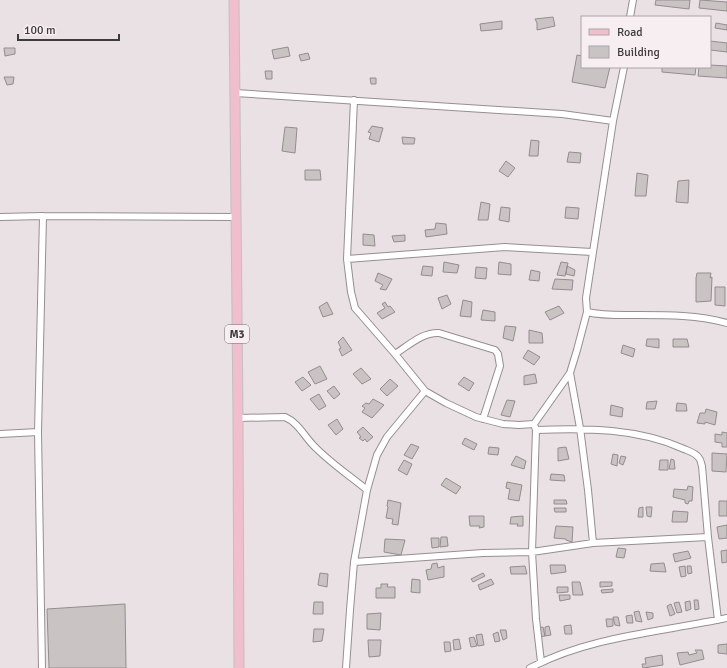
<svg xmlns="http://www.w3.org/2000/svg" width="727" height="668" viewBox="0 0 727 668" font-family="Signika,sans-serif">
  <rect width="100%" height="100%" fill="#e9e1e3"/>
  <path fill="#cac3c4" stroke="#948c8e" d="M656 0H690L689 9 655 5Z
    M700 0 727 2V11L699 8Z
    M553 17 555 26 537 30V23L535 19Z
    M502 21V29L481 31 480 24Z
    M716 23 727 25V30L715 28Z
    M710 41 727 43V52L710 50Z
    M288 47 290 56 274 59 272 50Z
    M4 48H15V54L5 56Z
    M308 53 310 59 301 61 299 55Z
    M577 55 582 56V67H610L605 88 572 82Z
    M710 65 727 66V78L698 76 699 67H710Z
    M662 67H696L695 75 662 72Z
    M265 71H272V79H266Z
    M4 77H14L13 84 7 85Z
    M370 78H376V84H371Z
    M372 126 383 128 379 142 369 139 371 133 368 132Z
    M285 127 297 128 295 153 282 151Z
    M402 137 415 138 414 144H403Z
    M531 140 539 141 538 156H529Z
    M569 152 581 153 580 163 567 162Z
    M506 161 515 168 508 177 499 171Z
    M305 170H320L321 180H305Z
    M637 173 648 175 646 196H635Z
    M689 180 688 203 676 202 678 181Z
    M481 202 490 204 488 220H478Z
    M501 207 510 208 509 222 499 220Z
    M566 207 579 208 578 219 565 218Z
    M436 223 446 224 447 234 426 237 425 230 435 229Z
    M363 234 374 235 375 246 363 245Z
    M405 235V241L394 242 392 236Z
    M444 262 459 265 457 273 443 272Z
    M499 262 511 264V275L498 274Z
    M561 262 568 263 565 276 557 275Z
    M423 266 433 267 432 276 421 275Z
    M567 266 575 270 574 276 566 274Z
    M476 267 487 268 486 279 475 278Z
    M531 270 540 272 539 281 529 280Z
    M378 273 392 279 386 290 380 289 383 285 375 281Z
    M697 273H711L710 278 712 277 711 301 696 302V278Z
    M555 279 573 280 572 290 552 289Z
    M715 287H725V306L715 305Z
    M447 295 451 304 442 309 438 298Z
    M463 300 472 302 471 317 460 316Z
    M327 302 333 314 323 317 319 307Z
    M385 302 388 307 390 306 395 312 382 319 377 313 385 308 382 304Z
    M559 306 564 313 550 320 545 312Z
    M483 310 495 312V321L481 320Z
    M505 326 516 327 513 341 503 338Z
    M529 330 542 333 543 343H529Z
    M343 337 352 350 342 356 339 349 341 348 338 342Z
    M647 339H659V348L646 346Z
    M673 339H687L689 347H673Z
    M623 345 635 349 633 357 621 353Z
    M528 350 540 357 534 365 523 358Z
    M320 366 327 379 315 384 308 372Z
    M361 368 371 379 362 384 353 374Z
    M535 374 537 383 524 385V376Z
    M303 377 311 385 302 391 295 382Z
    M464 377 474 383 469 391 458 384Z
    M390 379 398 386 387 396 380 389Z
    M334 386 340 394 334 399 327 391Z
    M319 394 326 406 319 410 310 399Z
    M373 399 384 405 372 418 362 412 365 408 362 406 366 403 369 404Z
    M507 400 515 401 510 417 501 415Z
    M657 401 655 409H646L647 402Z
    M677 403 686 404 687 411H676Z
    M611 405 623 408 622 417 610 415Z
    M706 409 717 412 715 425 705 422V424L697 423 700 413H705Z
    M337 419 343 429 336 435 328 425Z
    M363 427 373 437 367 442 365 439 363 441 359 438 361 437 357 432Z
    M722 432 727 433V447H722V443L715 442V434L722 435Z
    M465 438 477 444 474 450 462 444Z
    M411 444 419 447 412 459 404 455Z
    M489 447 499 448 498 455 488 454Z
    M566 447 569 459 558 461V448Z
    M712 453 727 454 726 472 712 471Z
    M613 454 618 455 617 466 611 464Z
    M516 456 526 461 524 469 511 465Z
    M621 456 626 457 623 465 619 463Z
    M671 459 674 460 675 469H669Z
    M404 460 412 464 407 475 398 470Z
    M660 460H668V470H659Z
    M551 474 564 475 565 481 550 480Z
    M446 478 461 487 456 494 441 485Z
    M507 482 522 485 519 501 508 499 510 489 506 488Z
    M688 486 693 487 692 501H689L688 504 685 503V500L673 497 674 489 687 490Z
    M388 500 401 503 398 525 392 524 393 519 386 518 388 507 387 506Z
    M554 500H566L567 504H554Z
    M719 501H727V516H719Z
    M643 507V517H638L639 508Z
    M646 507H652L651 517 647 516Z
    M554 508H566V512H555Z
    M673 511 688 512 687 522H672Z
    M469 516H484V527L479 528 480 526H470Z
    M523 516V526H517L518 524H510L511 517Z
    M727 525V538L719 539 717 527Z
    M556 526 573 527 572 542 566 540V539L554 538Z
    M441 537H447L448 546 440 547Z
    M431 538H439V547L432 548Z
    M385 539 405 540 401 555 384 552Z
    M618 548 626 549 624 558 616 557Z
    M727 550V562L722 563 721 551Z
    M688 551 691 558 675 562 673 554Z
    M437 563 438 568 444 566V577L428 580 426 570 431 569 432 564Z
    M664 563 666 572 650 571 651 564Z
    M550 565H565L566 572 551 574Z
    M525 566 527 574H511L510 567Z
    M685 566 686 576 681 577 679 567Z
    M687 566H691L692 573 688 574Z
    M320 573 328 574 327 587 318 585Z
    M483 573 485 576 473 582 471 579Z
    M412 579 420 580V593L411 592Z
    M491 579 494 584 480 590 478 585Z
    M572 582H580L583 595H573Z
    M600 582H612V586L600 587Z
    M381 584H388L387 587H395V598H376V588H381Z
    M557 587H568V592L557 593Z
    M613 589V592L602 593 601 590Z
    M559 595H570V599L560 601Z
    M694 600H698L699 609 695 610Z
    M690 601 691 609 686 611 685 602Z
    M314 602H323V614H313Z
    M679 602 682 612 677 613 674 603Z
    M125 604 126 668H49L47 609Z
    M671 604 675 614 670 616 667 606Z
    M639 611 642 622 636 621 634 612Z
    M646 612 653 613V618L648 620Z
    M381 613 380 630 367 629V614Z
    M632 615 633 623H627L626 616Z
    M613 617H618L620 626 615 625Z
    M606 619H613V626L607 627Z
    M571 625 572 634H565L564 626Z
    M549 626 551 635 545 636V627Z
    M543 627 545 636 539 637 538 628Z
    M314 629H324L322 641 313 642Z
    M500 630H506L507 638 503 640Z
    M498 632 500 641 495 642 493 634Z
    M482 634 484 645 478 646 476 635Z
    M474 637 477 646 471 647 469 638Z
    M459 639 461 649 454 650 453 640Z
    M368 640H381L380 656 369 657Z
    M444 642H450L451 651 445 652Z
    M727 644V654L718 653V645Z
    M695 650H702L704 659 680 665 677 653 688 652 689 655 697 653Z
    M662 655 663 665 643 668 642 664H646L645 658Z"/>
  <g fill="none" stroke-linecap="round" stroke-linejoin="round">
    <defs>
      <path id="minor" d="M630 17 633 0
        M235 93 562 114 613 121 624 67
        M354 100 347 259 505 247 592 252
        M613 121 586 298 587 312C604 316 621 315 639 315 668 315 698 315 727 323
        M0 217 43 216 236 217
        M347 259 351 292 355 308 395 354 425 391 446 403 476 417 503 424 519 425 534 424 570 373 577 350 587 312
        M395 354C409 345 423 332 439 333L495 350 498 354 500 366 483 419
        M570 373 580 428 588 490 593 543
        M238 418 285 417C299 423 305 438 316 448 332 464 350 476 367 490
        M535 427 536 430 532 552 536 619 541 662
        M536 430C586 428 638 428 684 449 689 451 696 453 699 458 701 460 701 464 702 466L708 537 718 620
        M0 434 38 432
        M354 562 483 553 532 552 593 543 708 537
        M42 668 38 432 43 216
        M346 668 350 610 354 562 367 490 377 455 387 437 425 391
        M530 668C590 636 662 632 727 618"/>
      <path id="primary" d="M234 0 238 418 239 668"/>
    </defs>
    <use href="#minor" stroke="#968e90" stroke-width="8"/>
    <use href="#primary" stroke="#c1c0c1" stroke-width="11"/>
    <use href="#minor" stroke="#fff" stroke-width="6"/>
    <use href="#primary" stroke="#f1becd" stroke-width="9"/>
  </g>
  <g text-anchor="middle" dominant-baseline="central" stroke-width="4" stroke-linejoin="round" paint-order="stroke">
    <rect fill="#f6eef0" stroke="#757172" stroke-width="1" x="225" y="325" width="24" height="18" rx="3"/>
    <g font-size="11" font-weight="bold" fill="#3e3b3c">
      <text x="237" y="334">M3</text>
    </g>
  </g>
  <rect x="581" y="16" width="130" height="52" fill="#f6eef0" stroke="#aca6a8"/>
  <rect x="589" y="29" width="20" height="6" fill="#f1becd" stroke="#aca6a8"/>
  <text x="617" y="36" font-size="12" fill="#3e3b3c">Road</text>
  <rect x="589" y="46" width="20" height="12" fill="#cac3c4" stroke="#aca6a8"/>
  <text x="617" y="56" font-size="12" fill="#3e3b3c">Building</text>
  <path d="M18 34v6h101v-6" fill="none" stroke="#3e3b3c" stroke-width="2"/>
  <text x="24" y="34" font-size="12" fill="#3e3b3c" stroke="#f6eef0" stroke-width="3" paint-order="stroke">100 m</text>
</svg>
